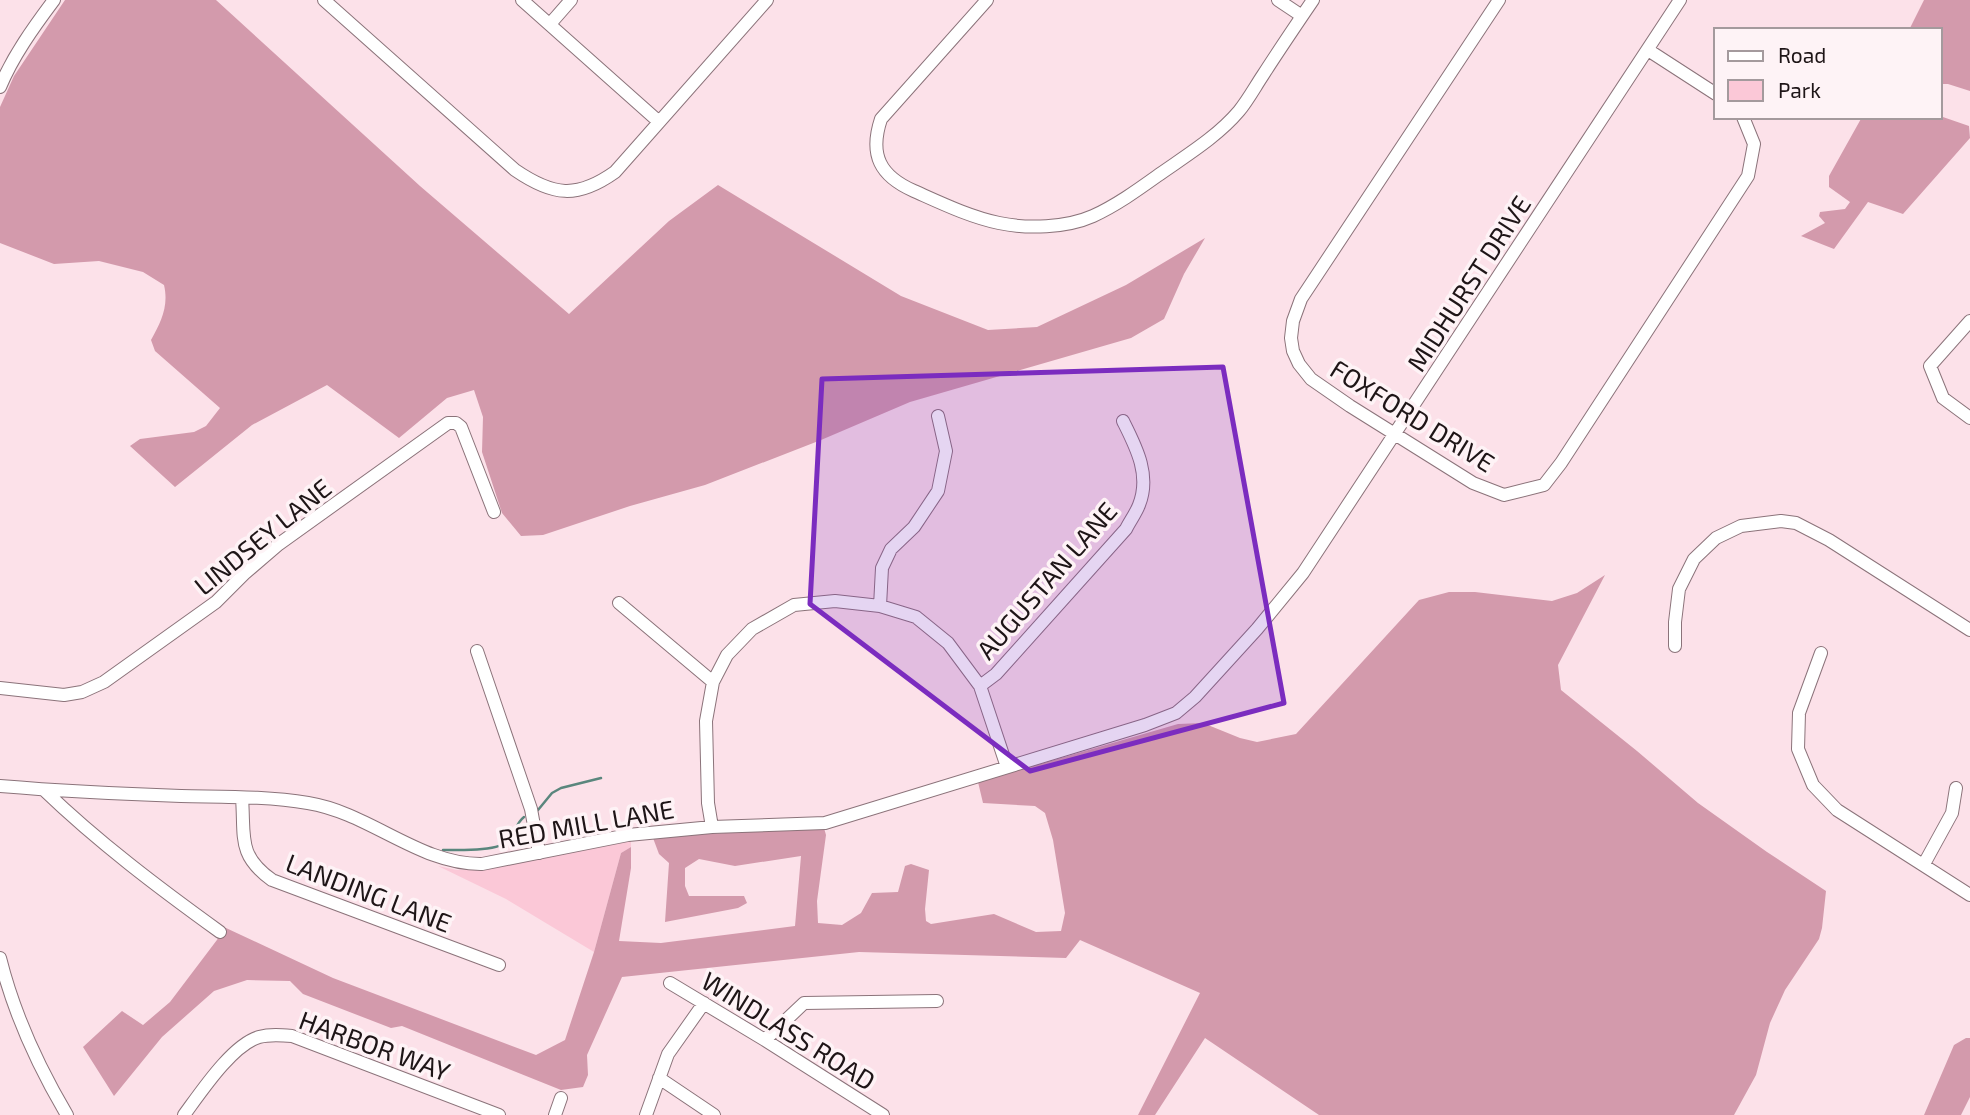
<svg xmlns="http://www.w3.org/2000/svg" width="1970" height="1115" viewBox="0 0 1970 1115" font-family="'Exo 2',sans-serif">
  <rect width="100%" height="100%" fill="#fce1e9"/>
  <path fill="#fbc8d7" d="M631 841V847L621 853 594 952 506 899 438 866 457 870 495 868Z"/>
  <path fill="#d39aac" d="M65 0H216L420 186 569 314 669 221 718 185 901 296 988 330 1037 327 1126 285 1205 238 1184 274 1164 319 1131 338 910 402 821 440 705 485 630 506 543 535 521 536 502 513 482 452 483 417 474 390 447 398 399 438 327 385 252 425 175 487 130 446 140 439 194 432 206 426 220 408 155 351 151 340C161 322 169 306 164 285L143 272 99 261 54 264 0 243V107L14 76Z
    M1924 0H1970V91L1948 84H1940V30H1909Z
    M1940 116 1969 126 1970 138 1903 214 1868 202 1834 249 1801 236 1825 223 1819 216 1820 212 1845 209 1850 202 1829 187V176L1862 117Z
    M1605 575 1558 665 1561 690 1637 751 1698 803 1767 852 1826 891 1822 928 1819 939 1785 990 1770 1023 1756 1075 1734 1115H1319L1205 1038 1155 1115H1138L1200 993 1080 940 1066 958 859 952 622 977 587 1055 588 1075 583 1087 561 1090 402 1026 391 1028 303 994 290 981 247 980 214 991 162 1037 114 1096 83 1047 122 1011 143 1025 170 1002 226 928 333 978 536 1055 565 1040 594 952 621 853 631 847V868L619 941 661 943 795 926 801 856 735 866 699 859 685 868V886L689 896H744L747 903 738 908 665 922 669 863 659 854 653 838 687 835 824 828 826 835 817 901 818 923 842 925 861 913 872 893 898 892 905 866 911 864 929 870 925 909 926 921 931 924 994 914 1036 932 1061 931 1065 913 1053 840 1045 813 1035 806 983 803 978 782 1178 724 1203 723 1240 738 1257 742 1296 734 1419 600 1449 592H1475L1552 601 1577 593Z
    M1966 1038H1970V1097L1961 1115H1924L1954 1045Z"/>
  <g fill="none" stroke-linecap="round" stroke-linejoin="round">
    <path stroke="#5a867d" stroke-width="2.5" d="M538 810 552 793 561 788 601 778
      M443 850C458 850 499 852 509 840 515 833 516 823 524 817"/>
    <defs>
      <path id="minor" d="M324 0 515 170C553 196 577 199 615 172L767 0
        M522 0 658 121
        M987 0 881 119C869 155 880 176 914 191 941 203 970 217 999 223 1027 229 1066 228 1093 216 1117 205 1139 189 1160 174 1187 155 1218 136 1239 111 1248 100 1255 87 1263 75 1279 50 1296 25 1313 0
        M1278 0 1302 16
        M1499 0 1301 299 1293 321 1291 338 1293 351 1299 364 1311 379 1350 406 1473 483 1504 495 1544 485 1561 463 1748 176 1754 144 1743 117
        M550 24 571 0
        M1648 50 1716 94
        M0 87C13 56 33 28 54 0
        M1970 321 1930 366 1943 398 1970 418
        M619 603 713 682
        M880 606 882 568 891 549 914 527 938 491 946 451 938 416
        M1675 646V622L1679 589 1694 559 1716 538 1741 526 1781 521 1796 523 1829 540 1970 630
        M477 651 531 809 539 853
        M1821 653 1799 713 1798 749 1813 785 1837 810 1970 895
        M980 686 996 674 1126 529C1130 521 1136 513 1139 505 1151 475 1136 447 1123 421
        M0 688 64 695 82 692 104 682 216 602 244 574 279 544 448 423H456L461 427 494 512
        M0 786C60 791 120 794 181 796 223 797 266 796 308 803 370 813 420 865 482 864L628 835 712 827 825 823 1145 725 1176 713 1195 697 1257 629 1303 573 1680 0
        M44 790C98 842 159 888 220 932
        M242 798C245 837 237 855 272 880L499 965
        M712 827 708 803 706 721 713 682 727 655 752 629 794 605 835 601 880 606 916 617 948 643 980 686 1007 767
        M1924 864 1952 813 1956 788
        M0 958C14 1014 38 1066 67 1115
        M670 983 765 1040 883 1115
        M765 1040 804 1003 937 1001
        M659 1078 714 1115
        M184 1115C201 1092 232 1045 259 1037 270 1034 281 1035 292 1036L499 1115
        M555 1115 561 1098
        M646 1115 668 1054 704 1003"/>
    </defs>
    <use href="#minor" stroke="#8b737a" stroke-width="14"/>
    <use href="#minor" stroke="#fff" stroke-width="12"/>
  </g>
  <path fill="#7b2cbf" fill-opacity="0.2" stroke="#7b2cbf" stroke-width="5" stroke-linejoin="round" d="M1223 367 1284 703 1030 771 810 604 822 379Z"/>
  <g text-anchor="middle" dominant-baseline="central" stroke-width="7" stroke-linejoin="round" paint-order="stroke">
    <g font-size="26" fill="#1e1517" stroke="#fef3f6">
      <text transform="translate(1468 283) rotate(-57)">MIDHURST DRIVE</text>
      <text transform="translate(1413 415) rotate(32)">FOXFORD DRIVE</text>
      <text transform="translate(262 536) rotate(-39)">LINDSEY LANE</text>
      <text transform="translate(1046 580) rotate(-49)">AUGUSTAN LANE</text>
      <text transform="translate(586 823) rotate(-10)">RED MILL LANE</text>
      <text transform="translate(369 892) rotate(21)">LANDING LANE</text>
      <text transform="translate(789 1030) rotate(32)">WINDLASS ROAD</text>
      <text transform="translate(375 1045) rotate(20)">HARBOR WAY</text>
    </g>
  </g>
  <rect x="1714" y="28" width="228" height="91" fill="#fef3f6" stroke="#a49a9d" stroke-width="2"/>
  <rect x="1728" y="51" width="35" height="10" fill="#ffffff" stroke="#a49a9d" stroke-width="2"/>
  <text x="1778" y="63" font-size="21" fill="#1e1517">Road</text>
  <rect x="1728" y="80" width="35" height="21" fill="#fbc8d7" stroke="#a49a9d" stroke-width="2"/>
  <text x="1778" y="98" font-size="21" fill="#1e1517">Park</text>
</svg>
